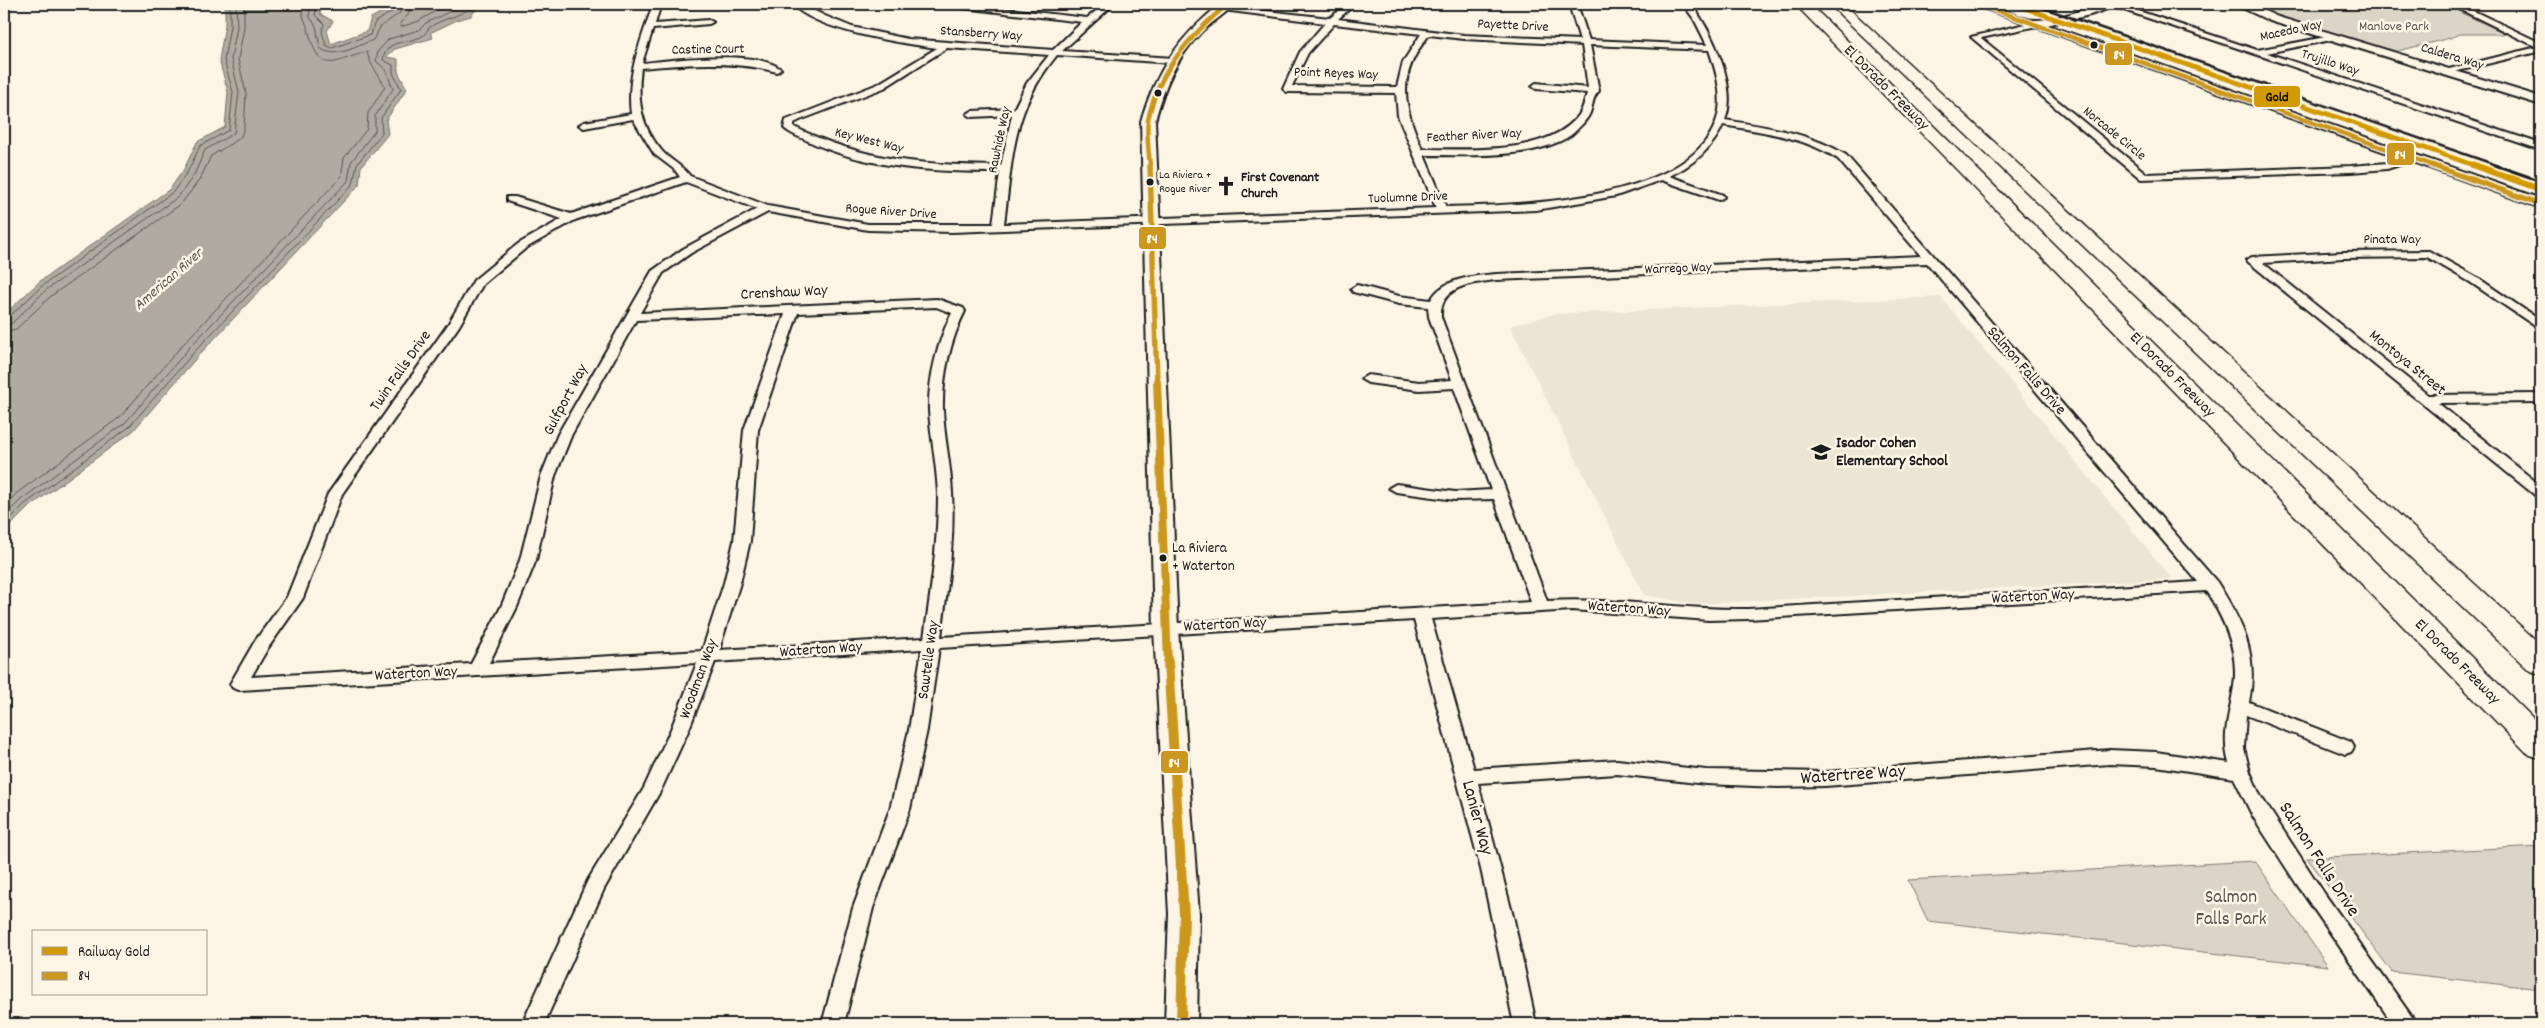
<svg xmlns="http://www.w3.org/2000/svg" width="2545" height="1028" viewBox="0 0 2545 1028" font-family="Dekko,sans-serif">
  <rect width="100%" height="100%" fill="#fcf5e5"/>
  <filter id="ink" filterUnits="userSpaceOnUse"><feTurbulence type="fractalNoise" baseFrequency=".02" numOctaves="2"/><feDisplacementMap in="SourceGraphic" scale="10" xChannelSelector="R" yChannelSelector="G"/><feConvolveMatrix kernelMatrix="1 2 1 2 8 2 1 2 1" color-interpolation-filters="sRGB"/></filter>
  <g filter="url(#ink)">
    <path fill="#ebe5d6" d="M1941 297 2172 579 1695 604 1644 595 1510 326 1553 314Z"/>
    <path fill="#dbd5c8" stroke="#7c7872" d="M2294 4H2443L2506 34H2459L2450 38 2394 52 2276 16 2254 6H2297Z
      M2541 846V989L2392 972 2307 858Z
      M2255 861 2328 966 1928 921 1908 880Z"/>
    <path fill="#b0aba1" stroke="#75726c" d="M225 4H322L320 14 333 21 327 31 331 44 367 31 371 18 396 4H498L477 8 471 16 457 20 430 33 433 38 395 49 386 57 398 59V72L407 89 386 120 388 134 361 167 359 185 199 355 133 431 28 508 4 532V315L39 282 170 189 184 169 197 142 225 127 228 92 219 60 225 25Z"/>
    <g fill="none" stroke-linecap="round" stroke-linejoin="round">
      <path stroke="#575551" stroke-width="1" d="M311 4 309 16 316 26 320 48C336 60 356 46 373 40L381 26 400 13 403 4
        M317 4 315 15 324 24 322 32 326 45 332 48 370 35 375 22 395 10 397 4
        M411 4 408 15 400 23 401 27 419 21 447 4
        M4 318 9 317 42 286 173 192 188 171 200 146 229 130 233 92 224 60 230 26V4
        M4 325 12 323 46 290 178 197 194 175 205 150 234 133 239 92 231 59 237 27 236 4
        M4 332 16 329 51 296 181 204 200 179 211 156 240 138 244 129 246 93 238 59 244 28V4
        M4 506 17 493 120 417 185 342 341 177 344 158 367 129 368 113 385 87C379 74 370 66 367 52 334 60 321 78 309 33 307 22 300 16 303 4
        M4 516 22 499 125 423 190 347 348 181 351 162 375 131V116L393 89 386 70 376 61 378 51 389 39 419 30 426 23 465 4
        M4 525 25 504 129 427 195 351 353 184 357 164 382 133 381 118 401 89 393 73V65L383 60C386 37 410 45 424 35 426 33 427 30 429 28 442 17 462 18 474 4"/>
      <defs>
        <path id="street" d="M653 4H661L655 24 709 20 713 22 709 24 653 29 642 63C674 60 756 49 781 69L777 72C731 60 688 64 641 68 637 99 640 125 661 150 669 160 681 164 690 176L768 206 868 224H993L1000 172C936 172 867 169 808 141 800 137 790 134 784 128L786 120 878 84 937 48C901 43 816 31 792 4H801L825 16 852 27 908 39 1053 50 1082 22 947 6 943 4H965L1087 18 1105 4H1114L1062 51 1174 58V62L1171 63 1057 55C1011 111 1013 157 1004 224L1436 208 1398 116 1396 93 1287 92 1283 89 1300 52 1325 23 1223 10 1219 8 1220 6 1330 18 1347 4H1355L1338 19 1464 35 1580 40 1569 4H1577L1589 40 1707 45 1694 19 1683 4H1691C1711 30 1739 87 1725 120 1767 127 1808 132 1846 155L2217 582C2242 622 2259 653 2249 702L2351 742 2354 747 2351 752 2345 754 2246 715 2244 748 2250 772 2260 795 2324 893 2417 1024H2393L2296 883 2252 815 2234 778 2156 766 2110 764 1825 786 1778 787 1706 784 1617 774 1478 783 1514 920 1536 1024H1514L1481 869 1414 620 939 648 927 730 910 809 873 908 844 1024H822L853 908 890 809 909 730 922 649 715 662 689 729 661 790 604 889 544 1024H522L588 880 644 788 671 729 697 663 239 690 233 688 230 684 255 641 287 597 328 494 447 326 474 280 518 244 562 219 507 201V197H515L571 214 680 177 675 170 654 154 633 119 584 128 579 125 584 122 631 114C626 75 641 41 653 4ZM1334 24 1421 34 1403 62 1397 87 1292 86 1308 53ZM1429 35 1464 39 1582 45 1588 88 1536 83 1532 86 1536 89 1587 93C1585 100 1583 109 1579 115 1548 156 1468 149 1422 149 1403 104 1396 76 1429 35ZM1590 45 1709 50C1715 68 1722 91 1719 110 1704 203 1516 205 1446 207L1424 155C1466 155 1534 160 1571 135 1576 131 1586 121 1589 115 1593 108 1592 96 1599 91ZM947 48 1049 55 1027 83 1014 109 972 111 967 114 972 117 1012 115 1001 166C923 165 865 161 794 127V123L800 120 884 88ZM1723 125C1764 132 1803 137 1838 159L1921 256 1496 274C1475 276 1442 278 1431 300L1399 296 1357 285 1351 289 1353 292 1399 304 1428 307 1429 317 1452 380 1419 382 1368 375 1361 379 1368 383 1419 390 1454 388 1491 490 1455 492 1396 484 1389 488 1396 492 1455 500 1494 499 1531 602 941 637C947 589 955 542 952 493 951 465 944 438 943 410 942 377 950 341 965 311L963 308 937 299 640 313 663 273 691 253 768 212 868 230 952 232 1536 210 1616 196 1661 180 1719 200 1724 197 1723 195 1669 176C1692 166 1713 148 1723 125ZM686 182 757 209 683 249 652 271 558 434 541 476 520 560 501 607 471 664 251 677 268 648 303 598 342 494 459 326 483 284 526 248 575 220ZM1927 263 2198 582 1748 609C1681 610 1614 597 1547 601L1441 317C1439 286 1471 283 1496 280ZM936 307 952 313C938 340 928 380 929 411 931 439 937 467 938 495 938 543 931 590 924 638L719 650 740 583 750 541 758 430 798 313ZM785 314 744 430 734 541 724 583 702 651 489 663 517 607 536 560 555 476 572 434 636 320ZM2206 591C2225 620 2239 652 2234 686 2230 713 2221 736 2229 763L2156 752 2110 750 1825 772 1706 770 1617 760 1474 769 1431 619 1572 610 1709 620 1748 619Z
          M2106 4H2117L2257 50 2336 35V39L2267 53 2541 144V150Z
          M2449 4H2459L2541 43V51L2445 74V70L2537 47Z
          M2034 22H2037V26L1981 38 2147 174 2351 166 2387 163 2413 156 2418 159 2387 169 2351 172 2141 179 1971 37Z
          M2429 251 2478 278 2541 321V330L2470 282 2427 257 2343 258 2263 263 2428 395 2541 394V402L2438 403 2541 486V497L2536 496 2246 260 2252 257 2343 252Z"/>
        <path id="secondary" d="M1221 4H1234C1225 15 1211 22 1201 32 1176 58 1164 87 1155 121L1178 629 1199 914 1197 1024H1165L1169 914 1154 629 1141 121C1156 71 1180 35 1221 4Z
          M1972 4C1998 2 2018 21 2036 20 2064 20 2089 4 2116 4L2115 6 2090 15 2047 25 2541 199V208Z
          M2234 4H2249L2278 17 2541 97V105L2270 21Z"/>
        <path id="highway" d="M1795 4H1810L2541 726V758L2529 755Z
          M1829 4H1844L2541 645V674L2530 671Z"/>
      </defs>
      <use href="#street" stroke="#1c1c1c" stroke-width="4"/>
      <use href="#secondary" stroke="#1c1c1c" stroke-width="4"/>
      <use href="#highway" stroke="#1c1c1c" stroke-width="3"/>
      <use href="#street" fill="#fcf5e5" fill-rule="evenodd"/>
      <use href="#secondary" fill="#fcf5e5" fill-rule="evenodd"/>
      <use href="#highway" fill="#fcf5e5" fill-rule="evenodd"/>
      <path stroke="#1c1c1c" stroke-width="2.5" d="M2032 4 2499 166"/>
      <path stroke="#1c1c1c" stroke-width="3" d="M2495 165 2541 181"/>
      <defs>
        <path id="bus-1-far3" d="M1978 4 2435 166
          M1150 166C1149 152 1146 134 1148 120 1158 71 1191 34 1228 4"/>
        <path id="bus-1-far2" d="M1150 165 1157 382
          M2431 165 2541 204"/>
        <path id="bus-1-far1" d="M1157 381 1168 663"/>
        <path id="bus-1" d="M1168 662 1184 914 1181 1024"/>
      </defs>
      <use href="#bus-1-far3" stroke="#fcf5e5" stroke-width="7"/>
      <use href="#bus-1-far2" stroke="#fcf5e5" stroke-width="9"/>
      <use href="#bus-1-far1" stroke="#fcf5e5" stroke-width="11"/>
      <use href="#bus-1" stroke="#fcf5e5" stroke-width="14"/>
      <use href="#bus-1-far3" stroke="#cb971e" stroke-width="4.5"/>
      <use href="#bus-1-far2" stroke="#cb971e" stroke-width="5.5"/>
      <use href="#bus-1-far1" stroke="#cb971e" stroke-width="8"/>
      <use href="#bus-1" stroke="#cb971e" stroke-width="10"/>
      <defs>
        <path id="rail-1-far1" d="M2013 4 2476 166"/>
        <path id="rail-1" d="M2473 165 2541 189"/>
      </defs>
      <use href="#rail-1-far1" stroke="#fcf5e5" stroke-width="8"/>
      <use href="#rail-1" stroke="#fcf5e5" stroke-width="10"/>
      <use href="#rail-1-far1" stroke="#d29a06" stroke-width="5"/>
      <use href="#rail-1" stroke="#d29a06" stroke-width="7"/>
    </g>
  </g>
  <defs>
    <symbol id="church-bare" viewBox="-9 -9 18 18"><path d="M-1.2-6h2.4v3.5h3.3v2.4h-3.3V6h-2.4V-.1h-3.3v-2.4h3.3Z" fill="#1c1c1c" stroke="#fcf5e5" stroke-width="2.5" paint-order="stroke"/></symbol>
    <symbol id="school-bare" viewBox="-9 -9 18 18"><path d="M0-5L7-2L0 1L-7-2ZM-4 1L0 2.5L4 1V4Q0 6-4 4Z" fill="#1c1c1c" stroke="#fcf5e5" stroke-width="2.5" paint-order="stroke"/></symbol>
  </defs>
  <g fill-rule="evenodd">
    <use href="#church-bare" x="1212" y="172" width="28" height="28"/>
    <use href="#school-bare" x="1807" y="438" width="28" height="28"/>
  </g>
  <g fill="#1c1c1c" stroke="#fcf5e5" stroke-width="2">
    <circle cx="2094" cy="45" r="4.5"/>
    <circle cx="1158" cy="93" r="4.5"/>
    <circle cx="1150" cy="182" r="4.5"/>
    <circle cx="1163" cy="558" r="4.5"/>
  </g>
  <g text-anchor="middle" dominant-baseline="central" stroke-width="5" stroke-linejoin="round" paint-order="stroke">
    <g font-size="12" fill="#1c1c1c" stroke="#fcf5e5" text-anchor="start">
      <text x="1159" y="175">La Riviera +<tspan x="1159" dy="14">Rogue River</tspan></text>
    </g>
    <g font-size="14" fill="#1c1c1c" stroke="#fcf5e5">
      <text transform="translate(1513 26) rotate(3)">Payette Drive</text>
      <text transform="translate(2291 31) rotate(-12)">Macedo Way</text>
      <text transform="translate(981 34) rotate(4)">Stansberry Way</text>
      <text transform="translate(708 50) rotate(-1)">Castine Court</text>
      <text transform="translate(2452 57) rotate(17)">Caldera Way</text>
      <text transform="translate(2330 63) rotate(18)">Trujillo Way</text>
      <text transform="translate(1336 74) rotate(2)">Point Reyes Way</text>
      <text transform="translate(2114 134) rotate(39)">Norcade Circle</text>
      <text transform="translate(1474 136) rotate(-3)">Feather River Way</text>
      <text transform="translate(1000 140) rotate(-78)">Rawhide Way</text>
      <text transform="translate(869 141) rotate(14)">Key West Way</text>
      <text transform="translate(1408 198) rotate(-2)">Tuolumne Drive</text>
      <text transform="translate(891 212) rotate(4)">Rogue River Drive</text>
      <text x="2392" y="240">Pinata Way</text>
      <text transform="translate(1678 269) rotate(-2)">Warrego Way</text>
    </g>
    <g font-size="14" fill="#555450" stroke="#fcf5e5">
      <text x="2394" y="27">Manlove Park</text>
    </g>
    <g font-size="14" font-weight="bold" fill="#1c1c1c" stroke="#fcf5e5" text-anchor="start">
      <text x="1241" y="178">First Covenant<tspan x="1241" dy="16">Church</tspan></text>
    </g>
    <g font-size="15" font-style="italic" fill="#575551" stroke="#fcf5e5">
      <text transform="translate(169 280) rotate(-41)">American River</text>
    </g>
    <g font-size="15" fill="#1c1c1c" stroke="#fcf5e5" text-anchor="start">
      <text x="1172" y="549">La Riviera<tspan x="1172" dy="18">+ Waterton</tspan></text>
    </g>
    <g font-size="16" fill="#1c1c1c" stroke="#fcf5e5">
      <text transform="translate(1886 88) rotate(45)">El Dorado Freeway</text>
      <text transform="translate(784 293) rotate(-3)">Crenshaw Way</text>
      <text transform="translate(2407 363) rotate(39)">Montoya Street</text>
      <text transform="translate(401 371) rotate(-55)">Twin Falls Drive</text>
      <text transform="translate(2026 371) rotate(49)">Salmon Falls Drive</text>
      <text transform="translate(2172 375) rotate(45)">El Dorado Freeway</text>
      <text transform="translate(566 400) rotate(-62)">Gulfport Way</text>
      <text transform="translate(2033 597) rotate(-3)">Waterton Way</text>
      <text transform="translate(1629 609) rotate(4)">Waterton Way</text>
      <text transform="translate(1225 625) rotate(-3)">Waterton Way</text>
      <text transform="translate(821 650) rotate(-4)">Waterton Way</text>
      <text transform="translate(929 660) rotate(-82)">Sawtelle Way</text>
      <text transform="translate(2457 662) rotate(45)">El Dorado Freeway</text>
      <text transform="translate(416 674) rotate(-3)">Waterton Way</text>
      <text transform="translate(699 679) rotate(-70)">Woodman Way</text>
    </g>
    <g font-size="16" font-weight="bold" fill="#1c1c1c" stroke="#fcf5e5" text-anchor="start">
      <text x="1836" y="443">Isador Cohen<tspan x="1836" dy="18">Elementary School</tspan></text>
    </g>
    <g font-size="19" fill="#1c1c1c" stroke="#fcf5e5">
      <text transform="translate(1853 776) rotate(-4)">Watertree Way</text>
      <text transform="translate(1476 818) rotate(75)">Lanier Way</text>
      <text transform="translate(2318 860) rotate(57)">Salmon Falls Drive</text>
    </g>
    <g font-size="19" fill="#555450" stroke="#fcf5e5">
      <text x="2231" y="898">Salmon<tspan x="2231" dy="22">Falls Park</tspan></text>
    </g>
  </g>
  <g stroke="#fcf5e5" stroke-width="2">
    <rect x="2104" y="42" width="29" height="24" rx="5" fill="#cb971e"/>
    <rect x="2253" y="85" width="48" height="23" rx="5" fill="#d29a06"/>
    <rect x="2386" y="142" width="29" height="24" rx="5" fill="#cb971e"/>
    <rect x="1138" y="226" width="29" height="24" rx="5" fill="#cb971e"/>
    <rect x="1160" y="750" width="29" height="24" rx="5" fill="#cb971e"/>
  </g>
  <g font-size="14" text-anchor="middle" font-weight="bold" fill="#fff">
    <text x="2119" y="59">84</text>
    <text x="2400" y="159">84</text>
    <text x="1152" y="243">84</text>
    <text x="1174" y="767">84</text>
  </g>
  <g font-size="14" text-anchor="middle" font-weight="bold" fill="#111">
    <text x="2277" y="101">Gold</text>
  </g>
  <rect width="2545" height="1028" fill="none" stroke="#fcf5e5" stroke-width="20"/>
  <rect x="10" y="10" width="2525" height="1008" fill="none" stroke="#1c1c1c" stroke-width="2" filter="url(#ink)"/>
  <rect x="32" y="930" width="175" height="65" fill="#fcf5e5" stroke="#a29e95"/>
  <rect x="42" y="947" width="25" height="8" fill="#d29a06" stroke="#a29e95"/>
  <text x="78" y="956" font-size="15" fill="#1c1c1c">Railway Gold</text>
  <rect x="42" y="972" width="25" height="8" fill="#cb971e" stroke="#a29e95"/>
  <text x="78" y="980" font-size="15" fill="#1c1c1c">84</text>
</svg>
